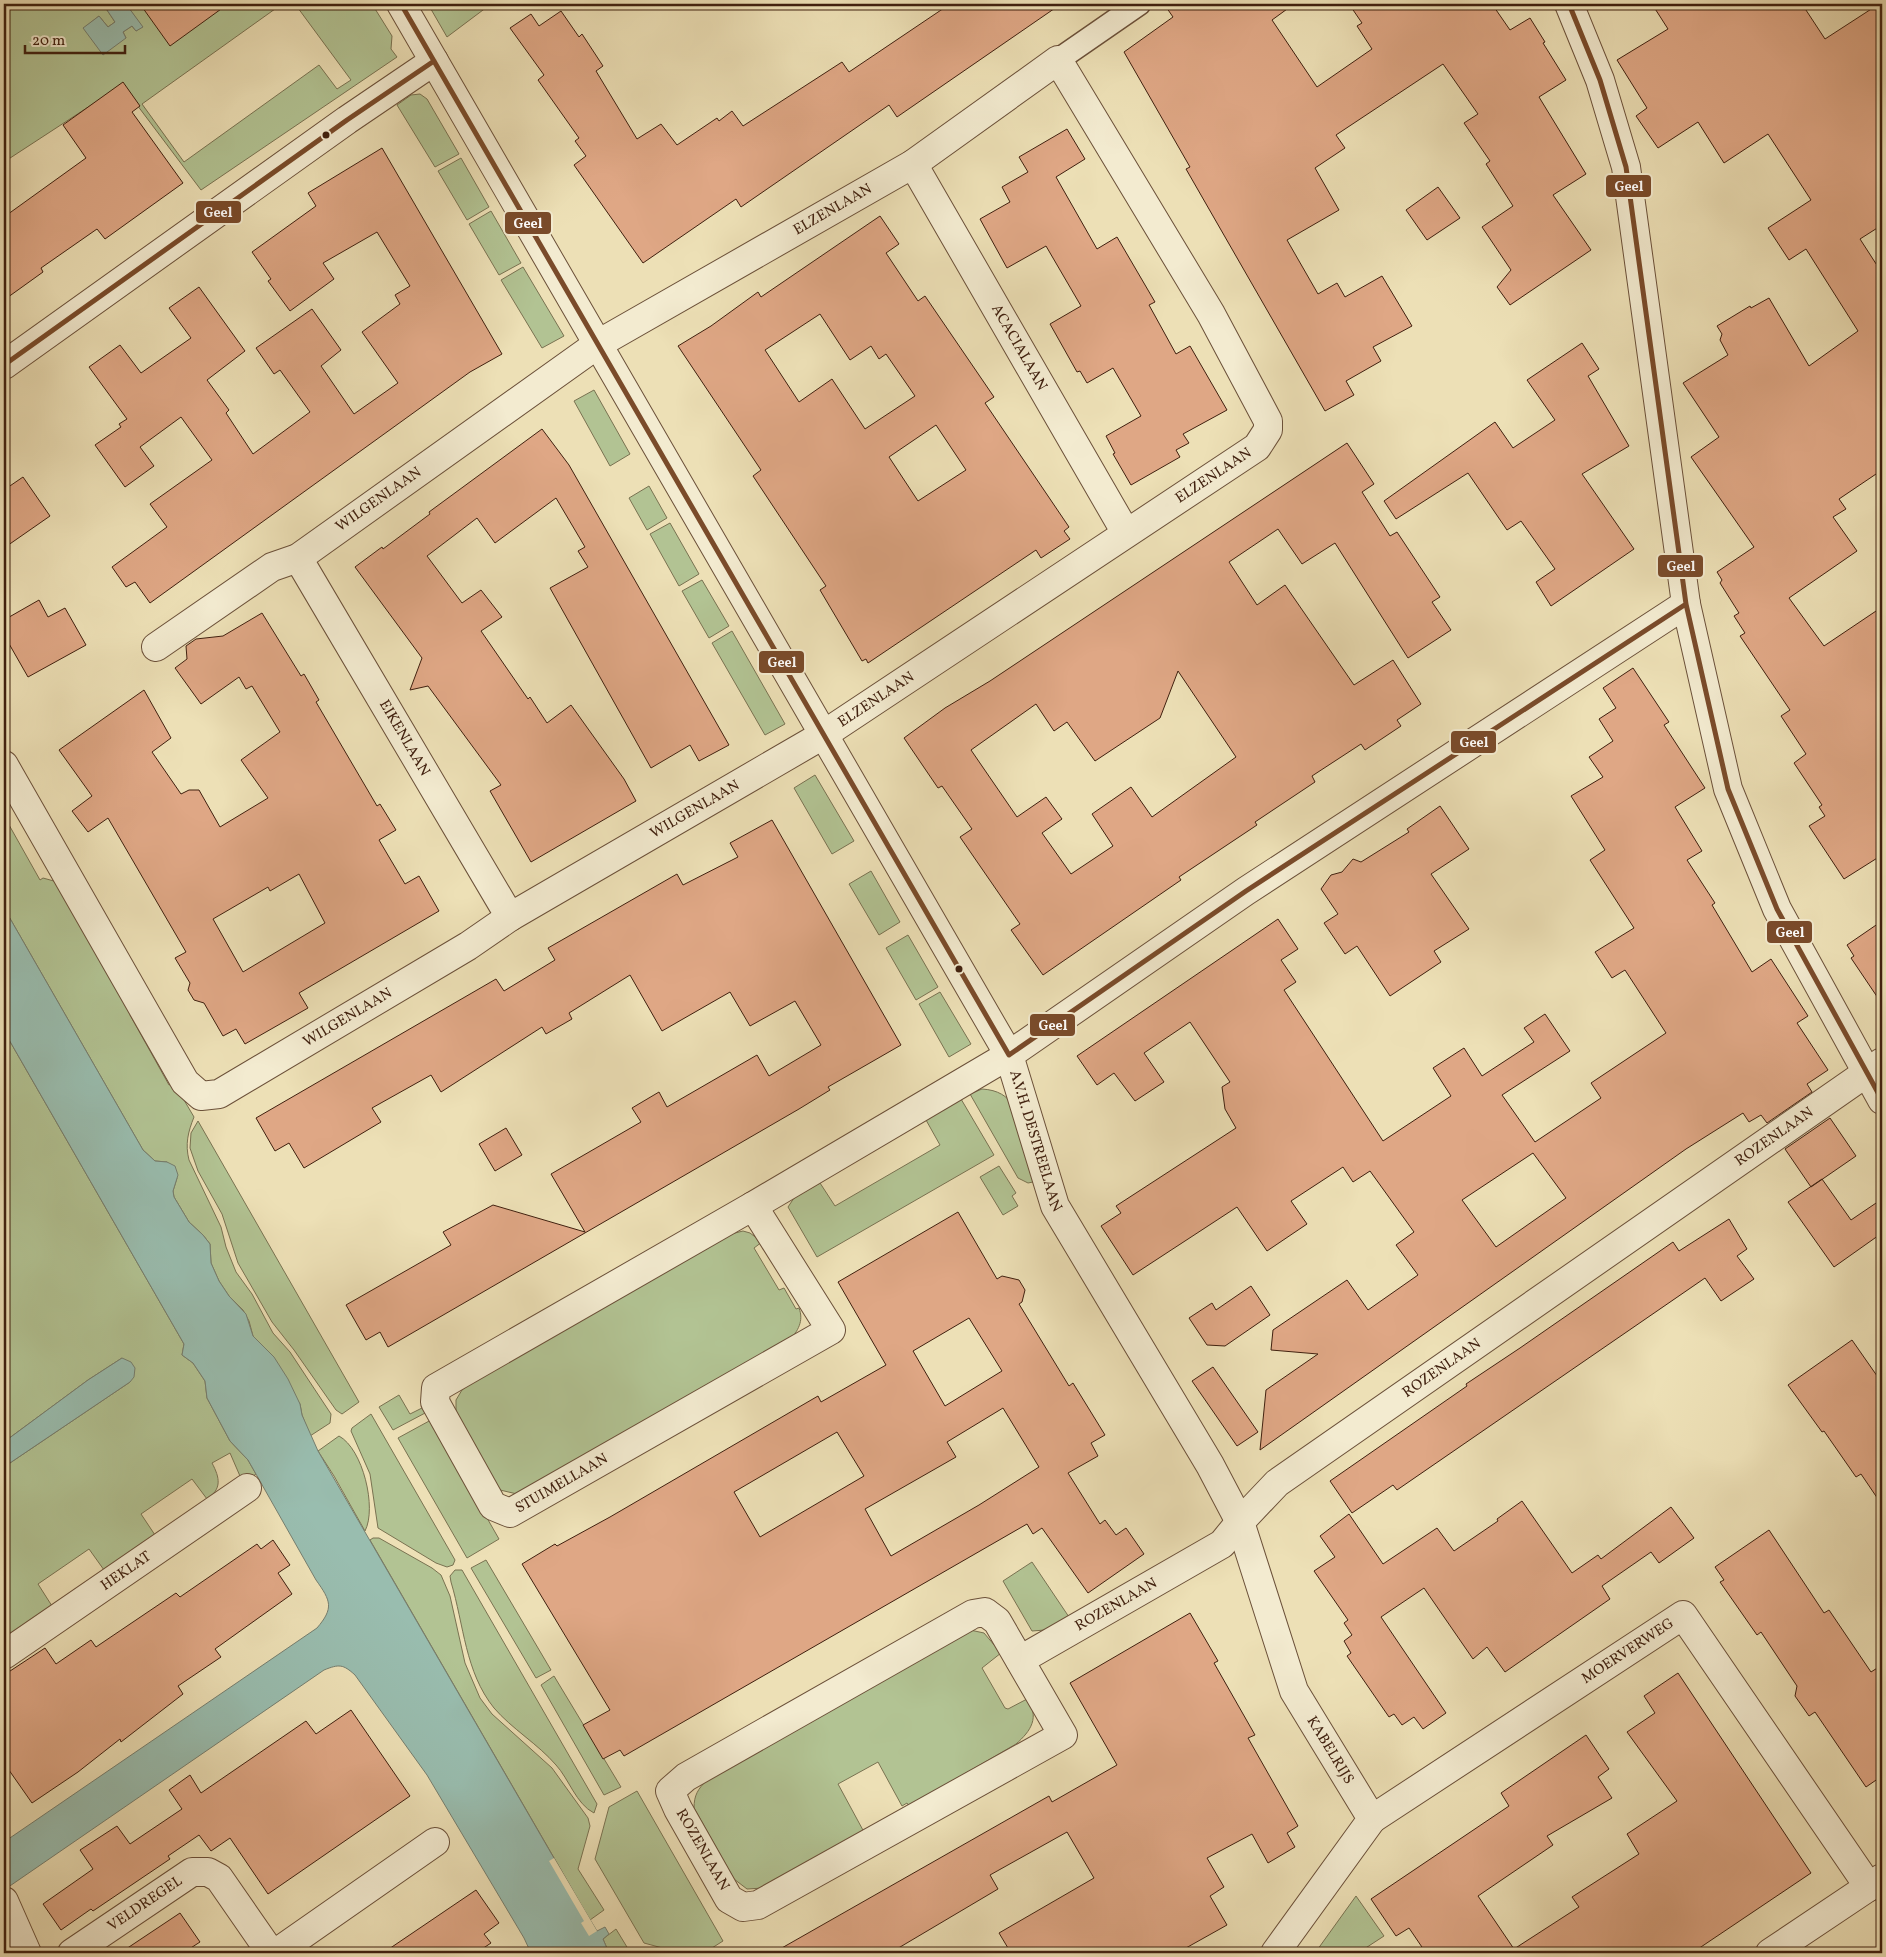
<svg xmlns="http://www.w3.org/2000/svg" width="1886" height="1957" viewBox="0 0 1886 1957" font-family="Vollkorn,serif">
  <rect width="100%" height="100%" fill="#ede0b6"/>
  <filter id="stains"><feTurbulence type="fractalNoise" baseFrequency=".004" numOctaves="4"/><feColorMatrix values="0 0 0 0 .2 0 0 0 0 .09 0 0 0 0 .02 0 0 0 .5 -.17"/></filter>
  <radialGradient id="worn" r=".72"><stop offset=".6" stop-color="#630" stop-opacity="0"/><stop offset="1" stop-color="#630" stop-opacity=".3"/></radialGradient>
  <path fill="#b2c393" stroke="#797251" d="M4 4H117L107 10 115 22 108 27 99 16 84 28 126 38 123 32 132 26 136 31 142 27 126 4H282L142 104 184 162 319 65 337 89 351 80 295 4H372L392 36 391 49 397 57 201 190 122 85 4 162Z
    M428 4H491L447 37Z
    M420 94 427 99 459 154 435 167 397 105 411 95Z
    M461 158 489 207 467 220 438 171Z
    M491 211 521 263 499 275 469 224Z
    M523 267 564 336 542 348 501 280Z
    M594 390 630 454 610 466 574 401Z
    M649 486 667 518 647 530 629 498Z
    M670 523 699 574 679 586 650 534Z
    M702 580 729 626 709 638 682 591Z
    M732 631 785 724 765 735 712 643Z
    M815 775 854 841 832 854 794 788Z
    M4 816 40 880 43 878 61 883 134 1012 130 1015 169 1085 174 1083 194 1117C188 1132 185 1144 189 1160L221 1227 226 1247 236 1272 252 1294 273 1333 290 1352 331 1414 330 1423 310 1436 302 1415 300 1404 253 1336 249 1321 243 1310 229 1296 219 1281 211 1263 210 1244 203 1235 189 1222 174 1197 173 1191 177 1178 167 1162 155 1161 143 1150 4 908Z
    M871 871 900 922 879 935 849 884Z
    M908 935 938 987 916 1000 886 948Z
    M940 992 971 1044 949 1057 919 1004Z
    M4 1031 184 1344 182 1355 193 1363 205 1381 207 1398 230 1441 248 1460 256 1474 243 1483 230 1453 212 1463C220 1478 222 1489 207 1499L192 1479 141 1514 155 1535 104 1570 89 1549 38 1584 52 1606 4 1641V1467L130 1382 122 1358 88 1380 4 1442Z
    M982 1089C1015 1091 1017 1114 1024 1140 1027 1154 1030 1168 1033 1182L1028 1183 1018 1178 970 1094Z
    M961 1099 994 1155 817 1257 788 1207 794 1198 820 1183 835 1206 940 1145 926 1120Z
    M198 1121 359 1402 342 1414 336 1410 294 1350 272 1322 238 1263 222 1214 198 1171 190 1148 191 1133Z
    M999 1166 1016 1193 1012 1196 1018 1206 1003 1215 980 1177Z
    M743 1231 750 1233 762 1242 754 1248 779 1290 784 1288 796 1309 799 1308C804 1321 798 1331 789 1341L517 1494 500 1490 456 1416V1400L462 1390 470 1383 727 1235Z
    M399 1395 410 1414 424 1407 427 1412 393 1430 379 1407Z
    M371 1414 455 1560 453 1565 447 1567 436 1563 378 1528 370 1474 351 1431 352 1428Z
    M431 1420 499 1539 467 1558 398 1438Z
    M339 1436C363 1449 377 1508 365 1531L334 1476 318 1451Z
    M373 1538H379L432 1568 441 1575 450 1596 465 1663 480 1698 492 1714 552 1768 588 1818 590 1826 578 1869 604 1910 590 1920 370 1540Z
    M486 1560 551 1670 536 1678 471 1568Z
    M1032 1562 1069 1617 1045 1630 1032 1631 1003 1581Z
    M455 1570H462L597 1804 594 1813C576 1804 569 1779 556 1765 538 1744 512 1729 494 1708 465 1672 464 1625 451 1582L450 1576Z
    M970 1630 984 1633 1001 1653 982 1668 1005 1708 1008 1709 1027 1699C1040 1717 1031 1731 1016 1744L909 1806 907 1803 902 1806 878 1762 838 1784 864 1832 763 1888 747 1889 734 1879 694 1808C694 1795 698 1789 707 1780Z
    M554 1676 621 1787 604 1795 541 1685Z
    M637 1791 723 1941 704 1953H681L644 1943 595 1859 609 1807Z
    M1356 1896 1384 1936 1358 1953H1315Z
    M616 1929 630 1952 634 1953H609L603 1939Z"/>
  <path fill="#99bdaf" stroke="#757e6f" d="M117 4H126L143 27 136 31 132 26 123 32 126 38 103 55 83 28 99 16 108 27 115 22 107 10Z
    M4 908 143 1150 155 1161 167 1162 175 1166 178 1175 173 1191 174 1197 189 1222 203 1235 210 1244 211 1263 219 1281 229 1296 246 1314 253 1336 274 1357 288 1379 300 1404 302 1415 318 1451 580 1903 597 1931 605 1927 609 1934 603 1939 609 1953H531L524 1938 427 1775 355 1675C343 1664 339 1664 324 1670L4 1890V1842L317 1628C334 1608 331 1601 316 1580L248 1460 230 1441 207 1398 205 1381 193 1363 182 1355 184 1344 4 1031Z
    M122 1358 131 1362 135 1368 134 1377 130 1382 4 1467V1442L88 1380Z"/>
  <path fill="#ede0b6" d="M554 1858 597 1931 589 1936 581 1923 584 1921 549 1861Z"/>
  <path fill="#dfa785" stroke="#40200f" fill-rule="evenodd" d="M140 4H228L170 46Z
    M950 4H1061L897 117 889 105 741 207 736 199 643 263 574 165 586 156 575 141 579 138 538 80 544 75 510 28 531 14 539 26 561 11 579 37 582 34 603 66 596 71 637 139 661 124 677 145 717 118 719 121 732 111 743 126 842 62 849 72Z
    M1164 4H1294L1272 20 1317 87 1372 49 1357 26 1362 23 1349 4H1492L1510 30 1530 18 1545 42 1543 43 1566 80 1539 97 1586 174 1553 195 1591 250 1510 305 1497 287 1511 270 1482 227 1513 206 1486 164 1490 161 1464 123 1478 114 1443 64 1336 135 1345 148 1315 168 1339 210 1287 240 1318 294 1337 283 1345 297 1382 276 1412 326 1373 347 1381 361 1346 381 1354 395 1325 411 1186 169 1190 167 1124 52 1173 17Z
    M1652 4H1802L1825 39 1879 4H1882V225L1860 239 1882 273V470L1839 499 1846 509 1833 517 1857 551 1789 598 1824 646 1882 607V855L1844 879 1809 826 1825 816 1819 807 1822 805 1794 763 1806 754 1781 716 1790 710 1740 636 1745 633 1734 616 1739 613 1720 583 1722 580 1717 572 1754 547 1691 457 1719 437 1683 383 1728 355 1720 340 1722 334 1717 326 1750 306 1751 308 1769 298 1809 366 1858 331 1806 249 1789 260 1768 228 1811 200 1768 134 1724 163 1698 122 1658 148 1636 116 1647 108 1617 60 1668 29Z
    M123 82 140 106 132 112 183 183 105 239 97 229 41 268 43 272 4 300V217L86 158 63 125Z
    M1067 129 1085 159 1056 177 1097 249 1117 237 1155 302 1149 305 1176 354 1190 346 1227 410 1183 434 1189 443 1176 450 1180 457 1131 485 1113 454 1115 453 1106 436 1141 416 1113 368 1087 383 1080 371 1077 372 1050 324 1081 306 1046 246 1007 268 980 219 1010 202 1002 187 1028 172 1019 157Z
    M382 148 502 354 470 372 150 603 135 582 126 587 112 567 167 527 150 504 212 460 181 417 140 447 154 466 125 487 95 445 121 427 119 424 127 419 89 367 120 345 141 373 191 338 169 308 199 287 245 351 207 380 229 410 226 413 253 454 310 412 280 370 274 374 256 348 312 309 341 350 321 366 354 414 398 383 362 332 400 304 395 295 410 286 377 232 323 263 334 279 290 311 268 281 271 279 252 252 316 206 308 193Z
    M1438 187 1460 218 1427 240 1406 210Z
    M880 216 899 244 886 253 918 301 925 296 994 397 985 403 1069 527 1064 531 1070 539 1041 558 1036 550 868 663 866 659 862 661 820 590 826 586 753 476 761 470 678 346 711 326 758 292 761 297ZM820 314 850 360 871 346 879 359 886 354 915 396 865 429 832 379 799 402 765 350ZM936 425 966 470 918 501 889 457Z
    M1582 343 1599 369 1588 376 1629 446 1582 474 1634 549 1551 606 1536 582 1555 569 1521 521 1507 530 1468 473 1396 519 1384 501 1495 422 1513 448 1555 420 1527 380Z
    M542 429 569 465 729 745 699 761 690 745 651 768 550 588 588 567 578 551 585 547 556 498 495 543 477 518 427 556 462 603 481 590 502 617 481 631 528 699 530 697 547 723 571 705 624 779 636 801 531 862 490 791 501 785 428 686 410 690 422 658 355 567 382 547 383 549 430 514 429 512Z
    M1347 443 1374 484 1362 492 1390 536 1397 532 1440 597 1432 602 1451 630 1408 658 1335 543 1302 564 1278 529 1229 562 1257 605 1285 585 1354 685 1393 660 1421 704 1397 720 1401 726 1365 750 1361 744 1312 776 1315 782 1255 822 1257 825 1179 877 1181 880 1043 975 1011 930 1020 924 960 837 972 829 942 786 938 788 904 738 945 708 990 681ZM1178 671 1236 757 1152 817 1131 787 1092 814 1113 846 1071 874 1042 833 1062 819 1046 797 1017 817 971 750 1036 704 1054 731 1067 722 1095 761 1160 718Z
    M23 477 50 516 4 548V490Z
    M39 600 48 617 65 608 86 645 28 677 4 635V620Z
    M262 613 301 676 304 674 319 700 316 702 377 806 380 804 396 830 379 840 405 884 419 876 439 911 299 993 308 1008 245 1044 236 1029 223 1036 204 1003 194 1000 188 990 190 983 175 958 186 952 108 818 88 832 72 811 92 796 59 750 144 690 171 738 152 752 181 794 189 790H199L220 827 268 798 241 760 280 732 252 686 246 689 239 677 201 704 175 668 187 659 186 646 196 639 223 636ZM299 874 325 923 243 972 213 919 268 887 270 891Z
    M1633 668 1669 722 1664 725 1705 788 1675 807 1702 851 1687 860 1715 903 1712 905 1752 972 1771 959 1808 1016 1797 1023 1828 1070 1807 1084 1812 1092 1767 1123 1761 1115 1749 1122 1743 1113 1686 1149 1260 1450 1266 1390 1318 1354 1271 1350 1273 1330 1347 1280 1368 1310 1418 1275 1396 1245 1414 1232 1370 1171 1353 1182 1343 1167 1291 1201 1307 1224 1267 1251 1237 1207 1133 1275 1101 1226 1121 1213 1116 1206 1236 1128 1225 1109 1222 1087 1230 1082 1190 1022 1144 1053 1164 1082 1135 1101 1114 1073 1097 1085 1077 1056 1278 919 1298 949 1281 960 1296 982 1284 990 1383 1141 1451 1096 1433 1068 1464 1048 1482 1076 1534 1042 1524 1028 1545 1014 1570 1051 1502 1095 1535 1142 1601 1098 1591 1083 1666 1033 1625 970 1612 978 1595 952 1634 928 1590 860 1605 850 1571 796 1603 777 1589 757 1613 741 1599 719 1616 708 1603 688ZM1533 1153 1566 1198 1496 1247 1462 1200Z
    M1440 806 1469 849 1431 874 1469 929 1434 951 1441 962 1390 996 1357 946 1345 954 1324 923 1338 914 1321 889 1331 875 1342 872 1353 859 1361 862 1409 832 1407 829Z
    M772 820 901 1045 828 1087 830 1090 799 1109 388 1347 380 1332 366 1340 346 1305 451 1245 443 1232 493 1205 585 1232 551 1174 641 1122 632 1108 659 1092 667 1107 757 1055 769 1076 821 1045 795 1001 750 1026 730 992 662 1031 630 975 569 1013 572 1019 546 1034 542 1027 441 1092 431 1075 372 1108 381 1122 304 1168 289 1143 275 1151 256 1118 496 979 504 991 555 960 548 948 677 874 683 885 738 857 730 843Z
    M1882 921V1004L1851 958 1854 956 1847 945Z
    M1830 1118 1856 1156 1811 1187 1785 1149Z
    M506 1128 522 1155 495 1171 479 1144Z
    M1822 1179 1851 1220 1882 1199V1233L1834 1267 1788 1202Z
    M958 1212 997 1279 1002 1276 1019 1280 1025 1290 1022 1302 1019 1304 1069 1386 1073 1383 1105 1435 1091 1443 1098 1456 1068 1473 1100 1524 1105 1520 1116 1535 1126 1528 1144 1554 1088 1593 1042 1528 1033 1534 1027 1524 624 1756 620 1750 603 1759 583 1725 610 1710 522 1564 555 1544 557 1546 610 1517 818 1396 821 1402 886 1365 838 1282ZM969 1318 1002 1371 945 1406 913 1351ZM1003 1408 1039 1467 979 1505 891 1556 865 1509 956 1457 947 1442ZM837 1432 864 1476 760 1537 734 1492Z
    M1729 1219 1747 1249 1737 1256 1754 1279 1721 1301 1705 1278 1397 1490 1393 1485 1352 1513 1330 1481 1467 1386 1466 1384 1520 1348 1673 1242 1679 1251Z
    M1251 1286 1270 1315 1225 1346 1207 1345 1189 1318 1212 1303 1216 1310Z
    M1852 1340 1882 1383V1505L1861 1474 1856 1477 1824 1431 1822 1432 1788 1385Z
    M1213 1367 1258 1432 1237 1446 1192 1381Z
    M1522 1501 1572 1573 1598 1555 1601 1559 1671 1507 1694 1538 1659 1563 1651 1552 1602 1586 1610 1599 1505 1672 1487 1647 1473 1659 1424 1588 1381 1617 1446 1713 1423 1729 1414 1717 1402 1725 1394 1714 1389 1717 1347 1656 1351 1653 1344 1641 1352 1635 1344 1623 1348 1620 1314 1571 1335 1557 1320 1536 1349 1514 1383 1564 1437 1528 1454 1551 1498 1521 1497 1519Z
    M1769 1530 1824 1613 1829 1610 1871 1672 1882 1665V1776L1866 1787 1815 1712 1809 1716 1795 1696 1797 1686 1761 1632 1757 1635 1720 1582 1724 1580 1715 1567Z
    M273 1540 290 1565 278 1573 292 1594 215 1649 221 1657 178 1686 183 1694 121 1742 120 1739 78 1772 32 1803 4 1763V1675L45 1648 56 1664 91 1640 96 1647 176 1593 180 1597 257 1544 261 1549Z
    M1190 1613 1218 1661 1214 1663 1255 1735 1248 1738 1298 1826 1287 1833 1295 1847 1268 1863 1252 1834 1207 1858 1224 1887 1210 1896 1227 1925 1177 1953H1011L999 1933 1094 1878 1067 1832 990 1875 998 1889 890 1953H773L1049 1796 1052 1802 1117 1765 1070 1683Z
    M1678 1673 1811 1873 1692 1953H1426L1409 1928 1396 1936 1371 1899 1509 1806 1501 1793 1586 1735 1609 1769 1598 1777 1612 1798 1547 1836 1553 1845 1478 1896 1514 1949 1579 1907 1572 1897 1639 1854 1627 1834 1677 1801 1627 1732 1655 1713 1644 1696Z
    M351 1710 410 1796 268 1894 230 1838 211 1851 199 1835 168 1856 170 1859 93 1911 91 1909 61 1930 43 1904 93 1869 80 1850 117 1826 130 1844 182 1809 169 1790 190 1775 201 1793 306 1721 316 1734Z
    M476 1890 499 1923 484 1934 491 1943 476 1953H383Z
    M180 1913 200 1942 183 1953H120Z"/>
  <g fill="none" stroke-linecap="round" stroke-linejoin="round">
    <defs>
      <path id="pedestrian" d="M1058 60 1139 4"/>
      <g id="minor">
        <path id="s1" d="M401 4 1009 1055 1055 1206 1210 1465 1240 1522 1294 1691 1372 1819 1275 1953"/>
        <path id="s2" d="M913 164 1126 533"/>
        <path d="M4 365 347 120 434 61"/>
        <path id="s3" d="M298 558 510 917"/>
        <path id="s4" d="M4 765 185 1082 201 1096 219 1094 468 946 510 917 823 735 1257 447 1268 430V421L1211 314 1058 60 913 164 598 344 298 558 272 567 156 647"/>
        <path d="M753 1206 1009 1055 1246 891 1686 604"/>
        <path d="M753 1206 831 1330 510 1513 493 1506 435 1402 436 1388Z"/>
        <path d="M985 1612 997 1621 1063 1735 758 1905 743 1907 729 1899 678 1809 670 1791 686 1777 973 1614Z"/>
        <path id="s5" d="M4 1655 247 1488"/>
        <path id="s6" d="M1020 1660 1222 1544 1240 1522 1277 1483 1882 1062"/>
        <path id="s7" d="M1372 1819 1683 1615 1869 1887"/>
        <path d="M4 1901 27 1953"/>
        <path id="s8" d="M72 1953 192 1872H208L219 1878 271 1953"/>
        <path d="M276 1953 435 1842"/>
        <path d="M1770 1953 1882 1878"/>
      </g>
      <path id="tertiary" d="M1569 4 1600 80 1626 167 1686 604 1728 789 1777 909 1882 1100"/>
    </defs>
    <use href="#pedestrian" stroke="#6b5039" stroke-width="25"/>
    <use href="#minor" stroke="#6b5039" stroke-width="30"/>
    <use href="#tertiary" stroke="#6b5039" stroke-width="30"/>
    <use href="#pedestrian" stroke="#f3ebd0" stroke-width="22"/>
    <use href="#minor" stroke="#f3ebd0" stroke-width="28"/>
    <use href="#tertiary" stroke="#f3ebd0" stroke-width="28"/>
    <defs>
      <path id="bus-1" d="M401 4 1009 1055 1246 891 1686 604
        M1569 4 1600 80 1626 167 1686 604 1728 789 1777 909 1882 1100
        M4 365 347 120 434 61"/>
    </defs>
    <use href="#bus-1" stroke="#f3ebd0" stroke-width="9"/>
    <use href="#bus-1" stroke="#7a4b2a" stroke-width="5"/>
  </g>
  <g fill="#40200f" stroke="#f3ebd0" stroke-width="2">
    <circle cx="326" cy="135" r="4.5"/>
    <circle cx="959" cy="969" r="4.5"/>
  </g>
  <g text-anchor="middle" dominant-baseline="central" stroke-width="4" stroke-linejoin="round" paint-order="stroke">
    <g font-size="15" fill="#40200f" stroke="#f3ebd0">
      <text transform="translate(833 210) rotate(-30)">ELZENLAAN</text>
      <text stroke="none"><textPath href="#s2" startOffset="212">ACACIALAAN</textPath></text>
      <text stroke="none"><textPath href="#s4" startOffset="1576">ELZENLAAN</textPath></text>
      <text transform="translate(379 500) rotate(-35)">WILGENLAAN</text>
      <text stroke="none"><textPath href="#s4" startOffset="1171">ELZENLAAN</textPath></text>
      <text stroke="none"><textPath href="#s3" startOffset="209">EIKENLAAN</textPath></text>
      <text stroke="none"><textPath href="#s4" startOffset="959">WILGENLAAN</textPath></text>
      <text stroke="none"><textPath href="#s4" startOffset="554">WILGENLAAN</textPath></text>
      <text stroke="none"><textPath href="#s6" startOffset="921">ROZENLAAN</textPath></text>
      <text stroke="none"><textPath href="#s1" startOffset="1304">A.V.H. DESTREELAAN</textPath></text>
      <text stroke="none"><textPath href="#s6" startOffset="516">ROZENLAAN</textPath></text>
      <text transform="translate(562 1484) rotate(-30)">STUIMELLAAN</text>
      <text stroke="none"><textPath href="#s5" startOffset="148">HEKLAT</textPath></text>
      <text stroke="none"><textPath href="#s6" startOffset="111">ROZENLAAN</textPath></text>
      <text stroke="none"><textPath href="#s7" startOffset="306">MOERVERWEG</textPath></text>
      <text stroke="none"><textPath href="#s1" startOffset="1985">KABELRIJS</textPath></text>
      <text transform="translate(702 1850) rotate(60)">ROZENLAAN</text>
      <text stroke="none"><textPath href="#s8" startOffset="88">VELDREGEL</textPath></text>
    </g>
  </g>
  <g stroke="#f3ebd0" stroke-width="2">
    <rect x="1605" y="174" width="47" height="24" rx="5" fill="#7a4b2a"/>
    <rect x="195" y="200" width="47" height="24" rx="5" fill="#7a4b2a"/>
    <rect x="504" y="211" width="48" height="24" rx="5" fill="#7a4b2a"/>
    <rect x="1657" y="554" width="47" height="24" rx="5" fill="#7a4b2a"/>
    <rect x="758" y="650" width="47" height="24" rx="5" fill="#7a4b2a"/>
    <rect x="1450" y="730" width="47" height="24" rx="5" fill="#7a4b2a"/>
    <rect x="1766" y="920" width="47" height="24" rx="5" fill="#7a4b2a"/>
    <rect x="1029" y="1013" width="47" height="24" rx="5" fill="#7a4b2a"/>
  </g>
  <g font-size="14" text-anchor="middle" font-weight="bold" fill="#fff">
    <text x="1629" y="191">Geel</text>
    <text x="218" y="217">Geel</text>
    <text x="528" y="228">Geel</text>
    <text x="1681" y="571">Geel</text>
    <text x="782" y="667">Geel</text>
    <text x="1474" y="747">Geel</text>
    <text x="1790" y="937">Geel</text>
    <text x="1053" y="1030">Geel</text>
  </g>
  <rect width="1886" height="1957" fill="none" stroke="#ede0b6" stroke-width="20"/>
  <rect x="5" y="5" width="1876" height="1947" fill="none" stroke="#40200f" stroke-width="2.5"/>
  <rect x="10" y="10" width="1866" height="1937" fill="none" stroke="#40200f"/>
  <path d="M25 45v8h100v-8" fill="none" stroke="#40200f" stroke-width="2.5"/>
  <text x="32" y="45" font-size="15" fill="#40200f" stroke="#f3ebd0" stroke-width="4" paint-order="stroke">20 m</text>
  <rect width="100%" height="100%" filter="url(#stains)"/>
  <rect width="100%" height="100%" fill="url(#worn)"/>
</svg>
